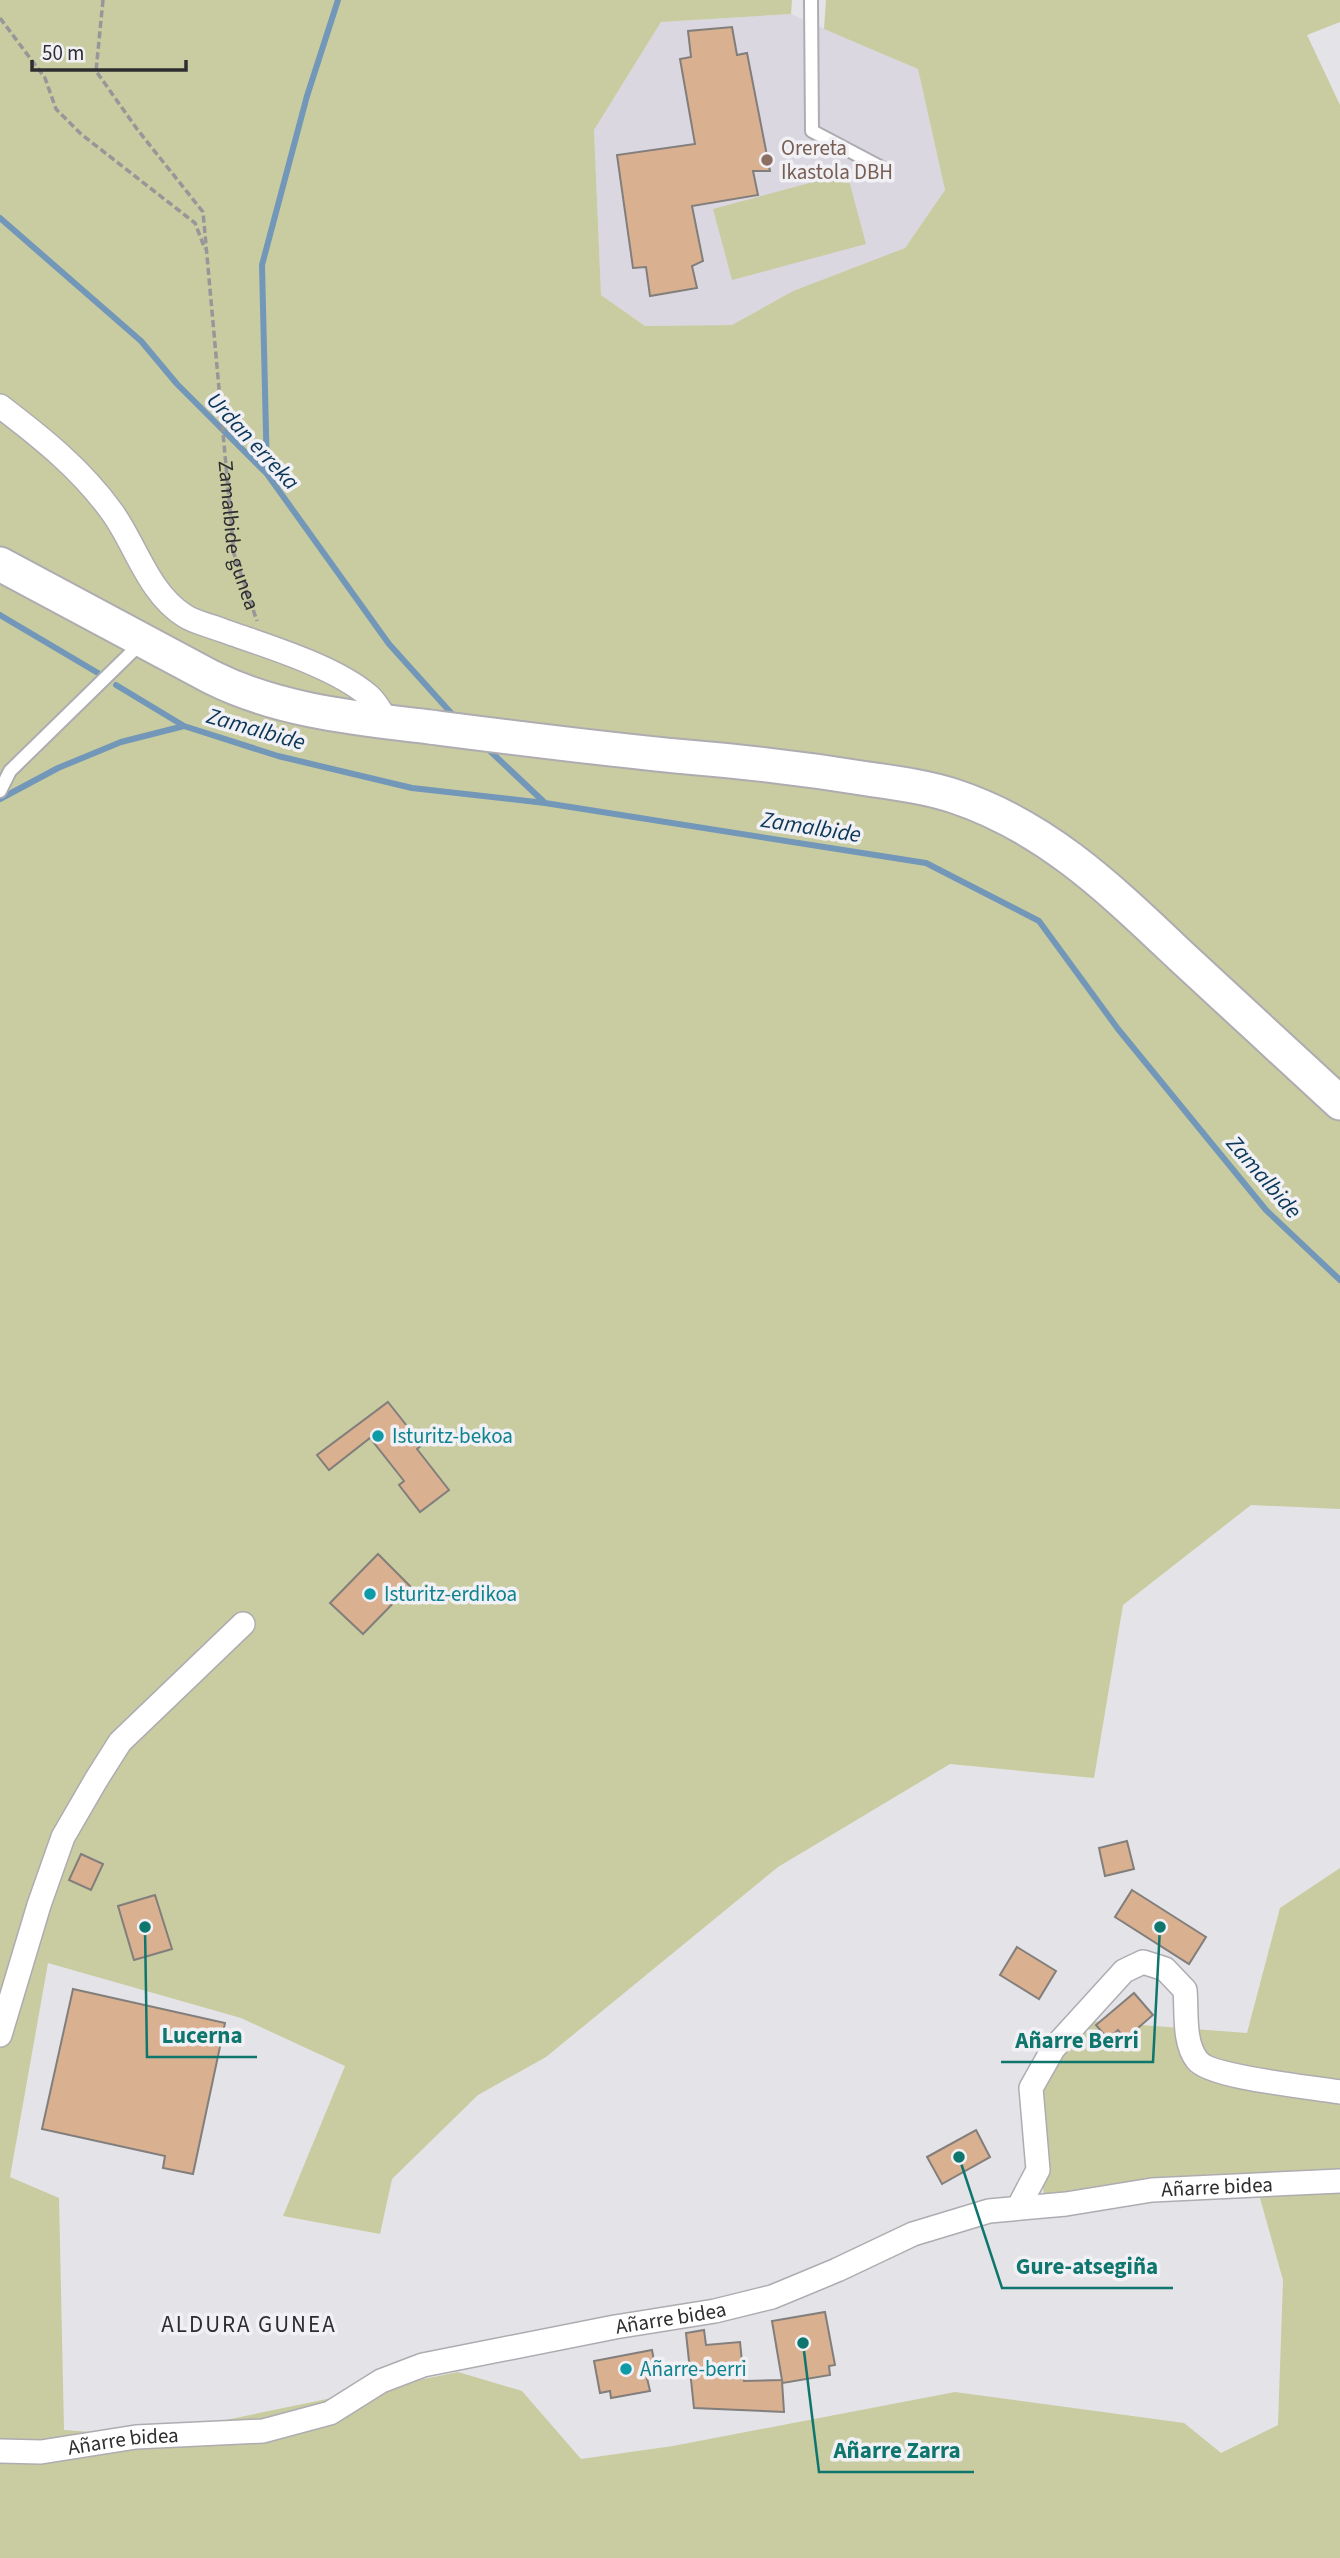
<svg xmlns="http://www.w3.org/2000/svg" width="1340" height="2558" viewBox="0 0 1340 2558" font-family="'Source Sans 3',sans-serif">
  <rect width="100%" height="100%" fill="#e4e3e7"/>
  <path fill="#dad7e1" d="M791 14 918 69 945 190 905 248 793 291 732 325 645 326 601 295 594 130 661 22Z"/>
  <path fill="#c8cca0" d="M0 0H792L791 14 661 22 594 130 601 295 645 326 732 325 793 291 905 248 945 190 918 69 824 29 826 0H1340V22L1307 35 1340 105V1509L1251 1505 1123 1605 1094 1778 950 1764 778 1867 546 2057 478 2095 392 2179 380 2234 283 2216 345 2066 241 2018 48 1963 10 2177 59 2198 64 2430 148 2436 458 2372 522 2391 581 2459 673 2446 955 2392 1184 2423 1221 2453 1278 2425 1283 2280 1258 2191 1045 2207 1034 2093 1076 2020 1247 2033 1280 1908 1340 1868V2558H0Z
    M847 173 866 244 732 280 713 209Z"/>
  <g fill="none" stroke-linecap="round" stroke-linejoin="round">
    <path stroke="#7397b9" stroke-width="6" d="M0 218 141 341 177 384 267 474 389 644 452 714
      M267 474 262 265 307 96 338 0
      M0 615 98 673
      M116 685 184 726 278 756 412 788 545 803 926 863 1039 921 1118 1029 1266 1210 1340 1280
      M490 751 544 802
      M0 799 58 768 121 742 184 726"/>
  </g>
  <path fill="#d9b090" stroke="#827e7c" stroke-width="2" d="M732 27 737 55 747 53 770 171H753L758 195 692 206 703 261 692 266 697 288 650 296 646 267 633 268 617 155 695 144 680 59 691 57 688 31Z
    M388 1402 422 1445 417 1449 449 1490 420 1512 399 1485 404 1481 370 1438 329 1470 317 1455Z
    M378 1554 410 1586 363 1634 330 1603Z
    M1127 1841 1134 1869 1105 1876 1099 1848Z
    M81 1854 103 1864 91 1890 69 1880Z
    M1132 1890 1206 1937 1189 1964 1115 1917Z
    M155 1895 172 1949 134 1960 118 1906Z
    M1017 1947 1056 1971 1039 1999 1000 1975Z
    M73 1989 225 2023 193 2174 163 2168 165 2156 42 2129Z
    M1134 1993 1153 2015 1125 2039 1118 2030 1108 2039 1096 2025Z
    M976 2130 990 2157 942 2184 927 2157Z
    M825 2312 835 2365 829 2366 830 2375 783 2383 782 2381 784 2412 694 2408 686 2333 704 2330 706 2345 740 2342 744 2381 782 2380 772 2321Z
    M652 2350 657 2376 647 2378 650 2391 611 2398 610 2391 600 2393 594 2361Z"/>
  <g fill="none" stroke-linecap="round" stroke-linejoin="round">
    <defs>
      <path id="service" d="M811 0 812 131 884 169
        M0 791 10 771 141 643"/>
      <g id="minor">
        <path d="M0 406C42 438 81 469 112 512 136 545 148 593 185 616 196 623 212 626 224 631 267 646 336 667 369 696 377 703 382 714 388 722"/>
        <path d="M0 2035 39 1905 63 1837 96 1780 120 1742 243 1624"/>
        <path d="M1018 2208 1038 2170 1031 2088 1053 2049 1124 1971 1143 1962 1165 1969 1185 1990C1187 2011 1183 2042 1197 2060 1210 2078 1314 2087 1340 2092"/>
        <path id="s2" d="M0 2451 41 2452 136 2437 263 2431 330 2413 381 2381 423 2365 615 2327 715 2311 772 2297 837 2270 913 2234 989 2211 1066 2204 1152 2190 1340 2181"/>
      </g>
      <path id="secondary" d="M0 564 211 677C279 711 355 718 430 727 516 738 601 749 687 757 748 762 807 769 868 779 896 783 927 787 954 796 1048 827 1113 892 1183 958 1235 1006 1288 1055 1340 1103"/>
    </defs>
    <use href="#service" stroke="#aeacb1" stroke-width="16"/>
    <use href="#minor" stroke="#aeacb1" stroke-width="26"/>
    <use href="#secondary" stroke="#aeacb1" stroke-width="37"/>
    <g stroke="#979699" stroke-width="3.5" stroke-dasharray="7 3.5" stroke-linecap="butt">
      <path id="s1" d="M103 0 96 71 137 129 203 212 234 554 257 621"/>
      <path d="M0 18 45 78 56 109 81 134 195 223 205 249"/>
    </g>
    <use href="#service" stroke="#fff" stroke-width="12"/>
    <use href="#minor" stroke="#fff" stroke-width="23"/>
    <use href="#secondary" stroke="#fff" stroke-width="33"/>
  </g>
  <circle fill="#8d6e63" stroke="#f1f0f4" stroke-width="2.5" cx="767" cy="160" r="7"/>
  <g fill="#0f9aa8" stroke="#f1f0f4" stroke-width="2.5">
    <circle cx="378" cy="1436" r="7"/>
    <circle cx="370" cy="1594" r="7"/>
    <circle cx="626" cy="2369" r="7"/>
  </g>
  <g text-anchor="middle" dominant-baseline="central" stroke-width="7" stroke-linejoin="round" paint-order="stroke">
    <g font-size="21" fill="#785e54" stroke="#f1f0f4" text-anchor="start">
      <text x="781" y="148">Orereta<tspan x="781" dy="24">Ikastola DBH</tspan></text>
    </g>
    <g font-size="21" fill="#2e2d2f" stroke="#f1f0f4">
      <text stroke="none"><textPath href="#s1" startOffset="574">Zamalbide gunea</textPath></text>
      <text stroke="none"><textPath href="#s2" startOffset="1258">Añarre bidea</textPath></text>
      <text stroke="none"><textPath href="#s2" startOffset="691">Añarre bidea</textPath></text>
      <text stroke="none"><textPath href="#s2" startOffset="124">Añarre bidea</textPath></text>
    </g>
    <g font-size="21" fill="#0d838f" stroke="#f1f0f4" text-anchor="start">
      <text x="392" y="1436">Isturitz-bekoa</text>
      <text x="384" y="1594">Isturitz-erdikoa</text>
      <text x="640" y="2369">Añarre-berri</text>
    </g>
    <g font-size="23" font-style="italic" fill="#0a3658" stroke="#f1f0f4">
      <text transform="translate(253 441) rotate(47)">Urdan erreka</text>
      <text transform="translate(256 729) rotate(16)">Zamalbide</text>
      <text transform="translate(811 827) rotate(9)">Zamalbide</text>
      <text transform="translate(1264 1177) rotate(49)">Zamalbide</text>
    </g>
    <g font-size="23" letter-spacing="2" fill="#2e2d2f" stroke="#f1f0f4">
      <text x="249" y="2324">ALDURA GUNEA</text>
    </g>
  </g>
  <path fill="none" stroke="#0f766e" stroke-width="2.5" d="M145 1927L147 2057H257M1160 1927L1153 2062H1001M959 2157L1002 2288H1173M803 2343L819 2472H974"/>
  <g fill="#0f766e" stroke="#f1f0f4" stroke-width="2.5">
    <circle cx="145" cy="1927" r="7"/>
    <circle cx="1160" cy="1927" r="7"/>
    <circle cx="959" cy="2157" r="7"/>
    <circle cx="803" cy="2343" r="7"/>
  </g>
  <g font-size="23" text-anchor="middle" font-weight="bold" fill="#0f766e" stroke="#f1f0f4" stroke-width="7" stroke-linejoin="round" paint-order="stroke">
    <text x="202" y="2043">Lucerna</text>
    <text x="1077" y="2048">Añarre Berri</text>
    <text x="1087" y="2274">Gure-atsegiña</text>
    <text x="897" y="2458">Añarre Zarra</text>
  </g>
  <path d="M32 60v10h154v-10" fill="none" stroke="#2e2d2f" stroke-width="3.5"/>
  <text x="42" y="60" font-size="21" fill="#2e2d2f" stroke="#f1f0f4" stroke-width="5" paint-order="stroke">50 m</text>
</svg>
